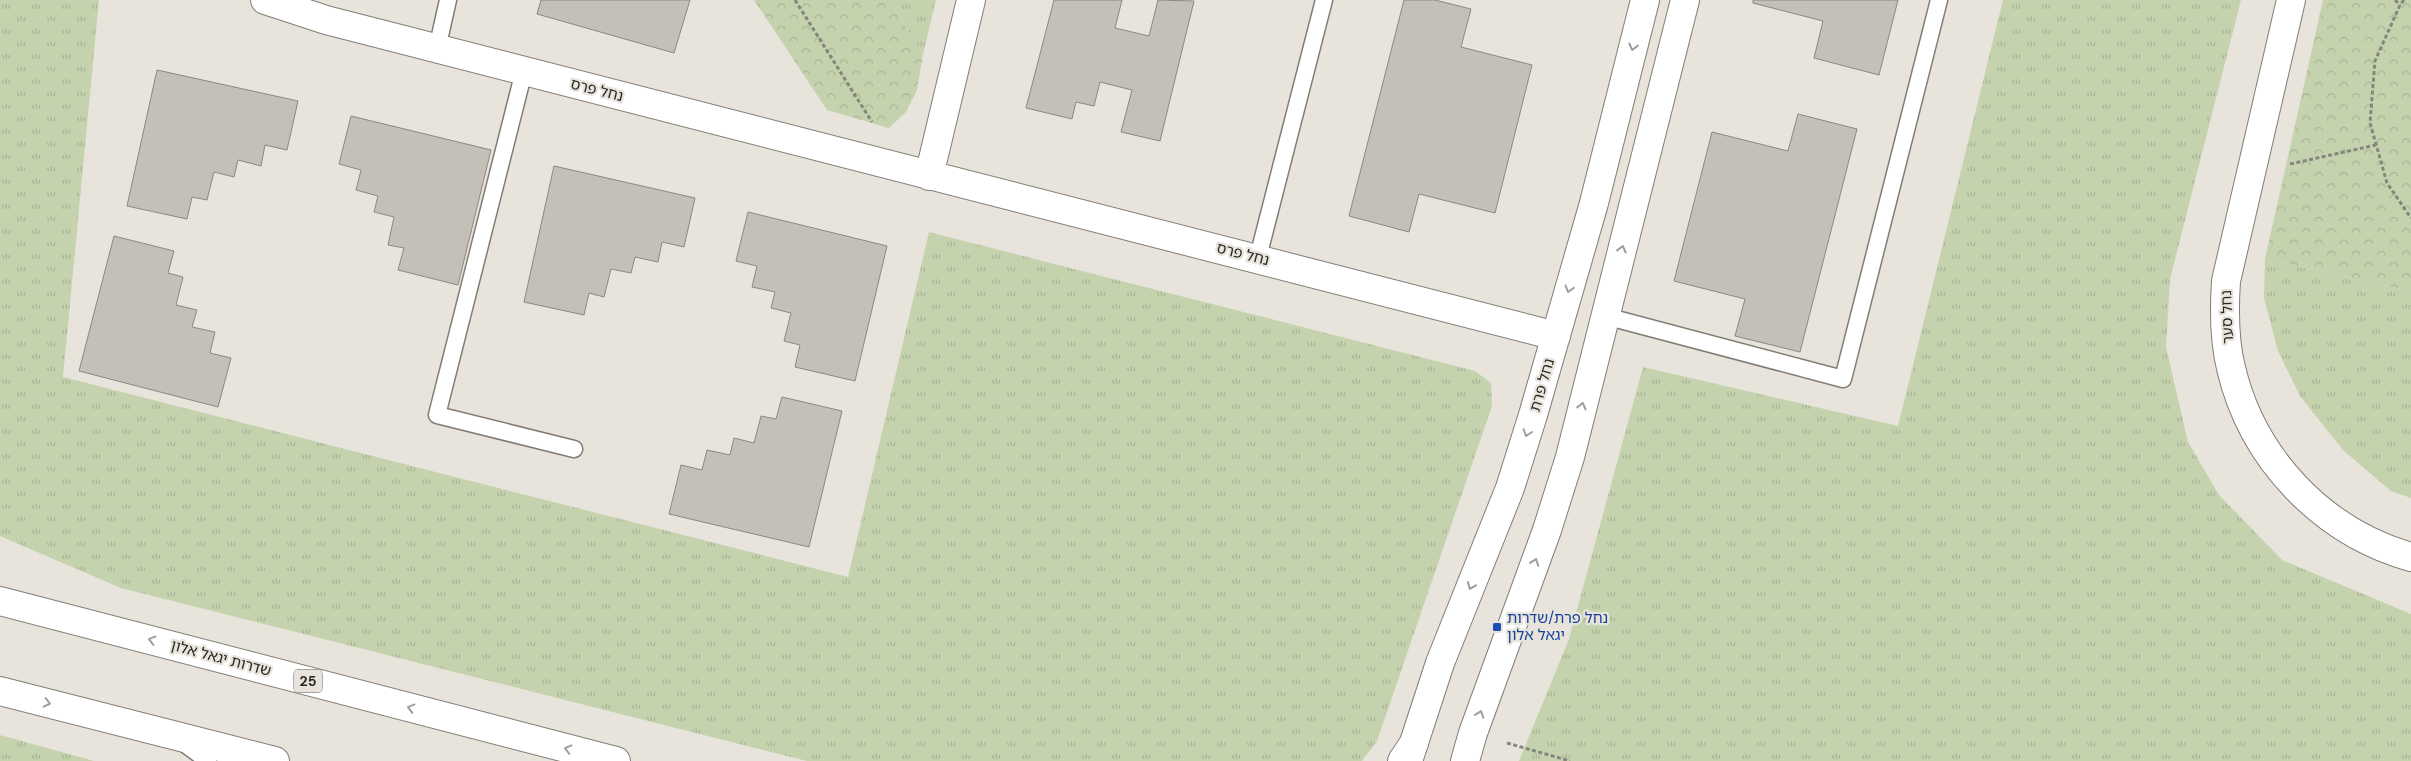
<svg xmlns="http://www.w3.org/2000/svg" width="2411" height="761" viewBox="0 0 2411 761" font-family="'DM Sans','Noto Sans Hebrew',sans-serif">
  <defs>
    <pattern id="grass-tufts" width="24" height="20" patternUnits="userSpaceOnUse" patternTransform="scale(1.25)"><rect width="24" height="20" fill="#c4d3ae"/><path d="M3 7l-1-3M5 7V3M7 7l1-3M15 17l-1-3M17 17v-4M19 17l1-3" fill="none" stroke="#a8b596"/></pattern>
    <pattern id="park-crowns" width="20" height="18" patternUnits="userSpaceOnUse" patternTransform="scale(1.25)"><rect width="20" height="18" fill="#c4d3ae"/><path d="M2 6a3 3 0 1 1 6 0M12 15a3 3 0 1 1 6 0" fill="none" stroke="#a8b596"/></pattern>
  </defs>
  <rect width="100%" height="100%" fill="#e8e3db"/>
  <path fill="url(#grass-tufts)" d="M0 0H99L63 377 848 577 929 232 1475 371 1491 383 1492 406 1377 741 1362 761H807L121 588 0 536Z
    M889 0H936L923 54Z
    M2003 0H2241L2170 279 2166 347 2188 442 2219 495 2282 560 2411 614V761H1519L1569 639 1643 367 1898 426Z
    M2265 259 2411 291V498L2391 491 2343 450 2300 396 2278 351 2264 298Z
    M0 735 94 761H0Z"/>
  <path fill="url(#park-crowns)" d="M754 0H889L923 54 917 90 906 112 889 128 827 110Z
    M2323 0H2411V291L2265 259Z"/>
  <path fill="#c4bfb7" stroke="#8c8780" d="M541 0H690L674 53 537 14Z
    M1054 0H1122L1115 28 1149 36 1158 0 1194 1 1160 141 1121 132 1132 90 1100 82 1094 106 1076 102 1072 119 1026 108Z
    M1404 0H1435L1471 9 1461 47 1532 65 1495 213 1419 194 1409 232 1349 216Z
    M1753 0H1898L1879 75 1814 58 1823 21 1753 3Z
    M157 70 298 101 287 150 265 145 261 166 238 160 234 177 214 172 207 200 192 197 187 219 127 206Z
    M1798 114 1857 129 1800 352 1735 336 1745 299 1674 281 1712 132 1788 151Z
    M351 116 491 150 458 285 398 270 404 248 388 245 394 217 374 212 378 196 356 190 361 170 339 164Z
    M554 166 695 198 684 247 662 242 658 262 635 257 631 273 611 269 604 297 589 293 584 315 524 302Z
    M748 212 887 246 855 381 795 367 800 345 784 341 791 313 771 308 775 292 752 287 757 266 736 261Z
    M114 236 174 251 168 273 183 277 176 305 197 310 192 327 215 332 210 353 231 358 218 407 79 371Z
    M782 397 842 411 809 547 669 514 681 465 702 470 707 450 730 455 734 438 754 443 761 416 776 419Z"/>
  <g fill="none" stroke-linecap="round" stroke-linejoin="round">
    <defs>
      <path id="service" d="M437 49 448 0
        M524 71 437 415 574 449
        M1258 257 1324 0
        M1605 316 1843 379 1939 0
        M185 744 208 761"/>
      <path id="minor" d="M265 0 326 20C736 126 1147 228 1556 336
        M2291 0 2226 281C2224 311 2224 340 2231 368 2252 458 2322 532 2411 557
        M929 176 971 0"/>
      <path id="tertiary" d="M1408 761 1440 663 1510 488 1533 415 1594 203 1645 0
        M1465 761 1473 733 1547 530 1570 457 1685 0"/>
      <path id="trunk" d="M0 601 616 761
        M0 691 275 761
        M1402 761 1414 743"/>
    </defs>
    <use href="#service" stroke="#817d75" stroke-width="19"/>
    <use href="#minor" stroke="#817d75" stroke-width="30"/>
    <use href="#tertiary" stroke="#817d75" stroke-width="30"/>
    <use href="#trunk" stroke="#817d75" stroke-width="30"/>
    <path stroke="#87847e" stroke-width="3" stroke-dasharray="4 2.5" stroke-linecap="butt" d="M795 0 872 122
      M2395 0 2400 5
      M2404 0 2400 5 2375 61 2370 123 2387 183 2411 218
      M2290 164 2376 145
      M1507 743 1570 761"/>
    <use href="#service" stroke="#fff" stroke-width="16"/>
    <use href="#minor" stroke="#fff" stroke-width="28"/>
    <use href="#tertiary" stroke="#fff" stroke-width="28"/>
    <use href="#trunk" stroke="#fff" stroke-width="28"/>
  </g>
  <defs><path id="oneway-chevron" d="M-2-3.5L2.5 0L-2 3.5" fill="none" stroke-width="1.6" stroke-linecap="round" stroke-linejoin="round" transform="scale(1.25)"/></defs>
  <g stroke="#9f9e9c">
    <use href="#oneway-chevron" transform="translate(1633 47) rotate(104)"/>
    <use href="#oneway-chevron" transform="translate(1622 249) rotate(-76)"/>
    <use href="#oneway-chevron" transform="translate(1569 289) rotate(106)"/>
    <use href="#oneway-chevron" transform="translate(1582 406) rotate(-76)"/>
    <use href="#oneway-chevron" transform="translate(1527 433) rotate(108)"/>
    <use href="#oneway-chevron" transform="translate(1535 562) rotate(-70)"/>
    <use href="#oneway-chevron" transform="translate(1471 586) rotate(112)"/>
    <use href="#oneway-chevron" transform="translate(152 640) rotate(-165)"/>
    <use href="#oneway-chevron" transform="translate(47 703) rotate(14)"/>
    <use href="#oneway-chevron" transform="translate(411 708) rotate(-165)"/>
    <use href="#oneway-chevron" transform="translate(1480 714) rotate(-70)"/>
    <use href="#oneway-chevron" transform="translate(568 749) rotate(-165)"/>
  </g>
  <rect fill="#1a4fb4" stroke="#e8e3db" stroke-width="2" x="1492" y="622" width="10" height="10" rx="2.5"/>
  <g text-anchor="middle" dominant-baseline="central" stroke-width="4.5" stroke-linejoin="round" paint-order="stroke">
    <rect fill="#e8e3db" stroke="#625f5b" stroke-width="1" x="294" y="669.5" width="28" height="23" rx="4"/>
    <g font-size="14" font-weight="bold" fill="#292724">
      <text x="308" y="681">25</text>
    </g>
    <g font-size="15" fill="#292724" stroke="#e8e3db">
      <text transform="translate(597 90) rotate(14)">נחל פרס</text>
      <text transform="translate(1243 254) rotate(14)">נחל פרס</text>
      <text transform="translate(2227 317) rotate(-92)">נחל סער</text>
      <text transform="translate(1542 385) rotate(-74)">נחל פרת</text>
      <text transform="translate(221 658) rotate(15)">שדרות יגאל אלון</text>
    </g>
    <g font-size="15" fill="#164399" stroke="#e8e3db" text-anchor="start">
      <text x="1507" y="618">נחל פרת/שדרות<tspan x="1507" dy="17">יגאל אלון</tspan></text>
    </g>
  </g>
</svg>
